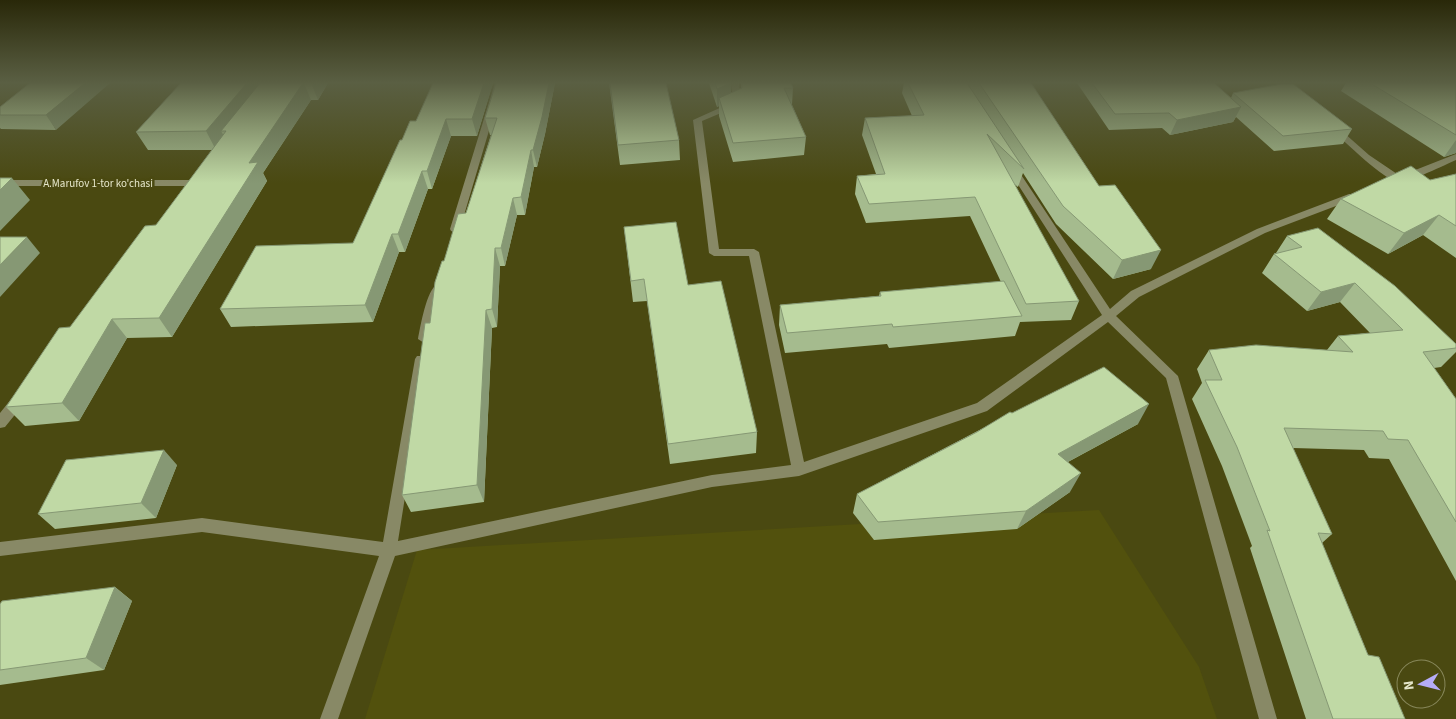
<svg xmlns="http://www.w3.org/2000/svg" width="1456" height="719" viewBox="0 0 1456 719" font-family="'Source Sans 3',sans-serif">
  <rect width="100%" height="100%" fill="#4a4911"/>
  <path fill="#52510d" d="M1099 510 1199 667 1217 719H365L417 550Z"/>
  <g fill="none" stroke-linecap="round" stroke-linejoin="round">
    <path fill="#888966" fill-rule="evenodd" d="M495 83H503L460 229 455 232 451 231 450 229Z
      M731 83H739L740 105 702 121 719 249H754L759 252 804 462 977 403 1102 315 1006 166 1008 164H1014L1110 309 1131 291 1257 229 1349 194H1357V198L1265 233 1139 297 1116 316 1178 376 1277 719H1259L1166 378 1108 322 987 411 799 476 712 487 395 556 338 719H320L379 556 202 532 0 556V542L202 518 383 542 415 359 417 356H425L427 359 398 541 712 475 791 465 749 256H714L709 253 693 120 733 102Z
      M1335 125 1369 155 1400 176 1456 154V160C1445 165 1408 183 1398 182 1385 181 1343 140 1332 130L1330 128Z
      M0 180H197L202 183 197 186H0Z
      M437 285 443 289 430 339 424 343 418 339C420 328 427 288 437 285Z
      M21 392 26 393 28 397 26 401 5 427 0 428V413L16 393Z"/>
  </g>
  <path fill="#a5bb8e" d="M30 83 56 130 1 129 0 128V107Z
    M181 83H328L318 100H311L263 173 267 181 172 337 127 338 79 421 25 426 6 407 156 225 212 150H148L136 132Z
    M493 83 477 136H451L432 189H428L405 252H399L373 322 231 327 220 309 353 243 402 140 416 121Z
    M496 83H555L545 134 537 167H534L525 215H517L505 266H500L497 327 492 328 484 502 411 512 402 495 430 323 444 261 466 213 491 135H490L485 118Z
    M609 83 679 140 680 160 620 165Z
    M709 83H731V93L741 88V83H791L793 88 792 105 806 137 804 155 733 162 719 116V106L717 107Z
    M904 83H1031L1151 269 1113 279 1056 224 1023 173 1018 187 1013 183 1079 301 1071 320 1020 322 1015 336 889 348 887 344 785 353 779 325 780 305 879 296 880 292 1001 282 970 216 866 223 855 194 857 176 876 174 862 135 865 118 912 116 902 93Z
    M1077 83H1214L1231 98 1233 93 1352 129 1343 144 1274 151 1236 117 1233 122 1170 135 1162 128 1109 130Z
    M1346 83H1456V153L1444 157 1341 91Z
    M1456 174V258L1423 235 1388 254 1327 219 1341 199 1430 180Z
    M624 227 688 285 757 432 756 453 670 464 647 301 633 302Z
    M1287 236 1456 344V352L1441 367 1434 368 1456 399V581L1389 459 1369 458 1364 450 1293 448 1332 534 1322 543 1368 655 1405 719H1306L1250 548 1252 546 1222 466 1192 399 1202 383 1197 369 1209 350H1327L1338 336 1370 333 1340 302 1307 311 1262 273 1274 254 1276 253Z
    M1012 413 1138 424 1068 462 1070 492 1017 529 874 540 853 513 857 494Z
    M177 465 156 518 55 529 38 514Z
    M115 587 132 601 104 670 0 685V604Z"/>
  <path fill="#869874" d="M85 83H110L56 130 46 115Z
    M247 83H269L226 131H221L225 138 216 150 206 131Z
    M303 83H304L311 100 263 173 267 181 172 337 159 318 249 163Z
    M311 83H328L318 100Z
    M484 83H493L477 136 472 119Z
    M549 83H555L545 134 537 167 533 150Z
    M731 83V101L719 98V106L717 107V89Z
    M1241 107 1233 122 1170 135 1177 120Z
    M446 119 451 136 432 189 427 171Z
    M1456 140V153L1444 157Z
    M531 150 534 167 525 215 521 197Z
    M422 171 428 189 405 252 398 234Z
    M12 178 30 200 0 231V190Z
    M513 198 517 215 505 266 501 248Z
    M1439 215 1423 235 1388 254 1404 233Z
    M392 234 399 252 373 322 365 305Z
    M27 237 40 253 0 297V265Z
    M495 248 500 266 497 327 492 309Z
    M1161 250 1151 269 1113 279 1122 260Z
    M1355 283 1340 302 1307 311 1321 292Z
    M486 310 492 328 484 502 477 485Z
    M112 319 127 338 79 421 62 403Z
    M1149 404 1138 424 1049 472 1058 454Z
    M164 450 177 465 156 518 141 503Z
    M1081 473 1070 492 1017 529 1026 511Z
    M115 587 132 601 104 670 86 658Z"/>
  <path fill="#c0d9a5" stroke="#869874" d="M30 83H85L46 115H0V107Z
    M181 83H247L206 131 136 132Z
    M260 83H303L249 163 258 162 159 318 112 319 62 403 6 407 59 328 70 327 145 226 156 225 226 131H221Z
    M433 83H484L472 119H446L427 171H422L398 234H392L365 305 220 309 256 246 353 243 400 140H402L410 121H416Z
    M496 83H549L542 117 533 150H531L521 197 513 198 501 248H495L492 309 486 310 477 485 402 495 425 323H430L435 282 442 261H444L458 214 466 213 497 118H485Z
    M610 83H666L679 140 618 145Z
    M715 83H731L717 89Z
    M742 83H791L793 88H784L806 137 733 143 719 98 742 88Z
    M908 83H967L1024 169 987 134 1079 301 1026 304 975 197 869 204 857 176 885 174 865 118 924 115Z
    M979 83H1031L1099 186 1115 185 1161 250 1122 260 1063 206Z
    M1092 83H1214L1241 107 1177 120 1169 113 1115 114Z
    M1370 83H1456V135Z
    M1282 84H1293L1352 129 1283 136 1233 93Z
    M1411 166 1430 180 1456 174V226L1439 215 1404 233 1341 199Z
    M0 178H12L0 190Z
    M676 222 688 285 721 281 757 432 668 444 644 279 631 281 624 227Z
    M1318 228 1395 286 1456 344V348L1423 352 1456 399V522L1408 440 1388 439 1383 431 1284 428 1332 534 1318 533 1368 655 1379 657 1405 719H1333L1267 530 1270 531 1237 447 1205 380H1222L1209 350 1256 345 1353 352 1338 336 1403 330 1355 283 1321 292 1274 254 1302 247 1287 236Z
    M0 237H27L0 265Z
    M1004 281 1022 316 893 327 892 324 787 333 780 305 881 296 880 292Z
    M1104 367 1149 404 1058 454 1081 473 1026 511 878 522 857 494 977 432 1010 412 1012 413Z
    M164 450 141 503 38 514 66 460Z
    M115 587 86 658 0 670V604L2 601Z"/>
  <linearGradient id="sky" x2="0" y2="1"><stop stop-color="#292809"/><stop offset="0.45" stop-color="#5a5f43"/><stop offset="1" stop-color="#5a5f43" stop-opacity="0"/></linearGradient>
  <rect width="1456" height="183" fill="url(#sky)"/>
  <g text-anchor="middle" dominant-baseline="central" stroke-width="5" stroke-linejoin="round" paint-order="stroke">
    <g font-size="11" fill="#e6e7cb" stroke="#4a4911">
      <text x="98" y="183">A.Marufov 1-tor ko'chasi</text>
    </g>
  </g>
  <g transform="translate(1421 684) rotate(263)"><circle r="24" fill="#4a4911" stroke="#88885b"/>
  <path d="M0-4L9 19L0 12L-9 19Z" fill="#b5acf8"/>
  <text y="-8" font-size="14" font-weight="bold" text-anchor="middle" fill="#e6e7cb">N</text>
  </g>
</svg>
